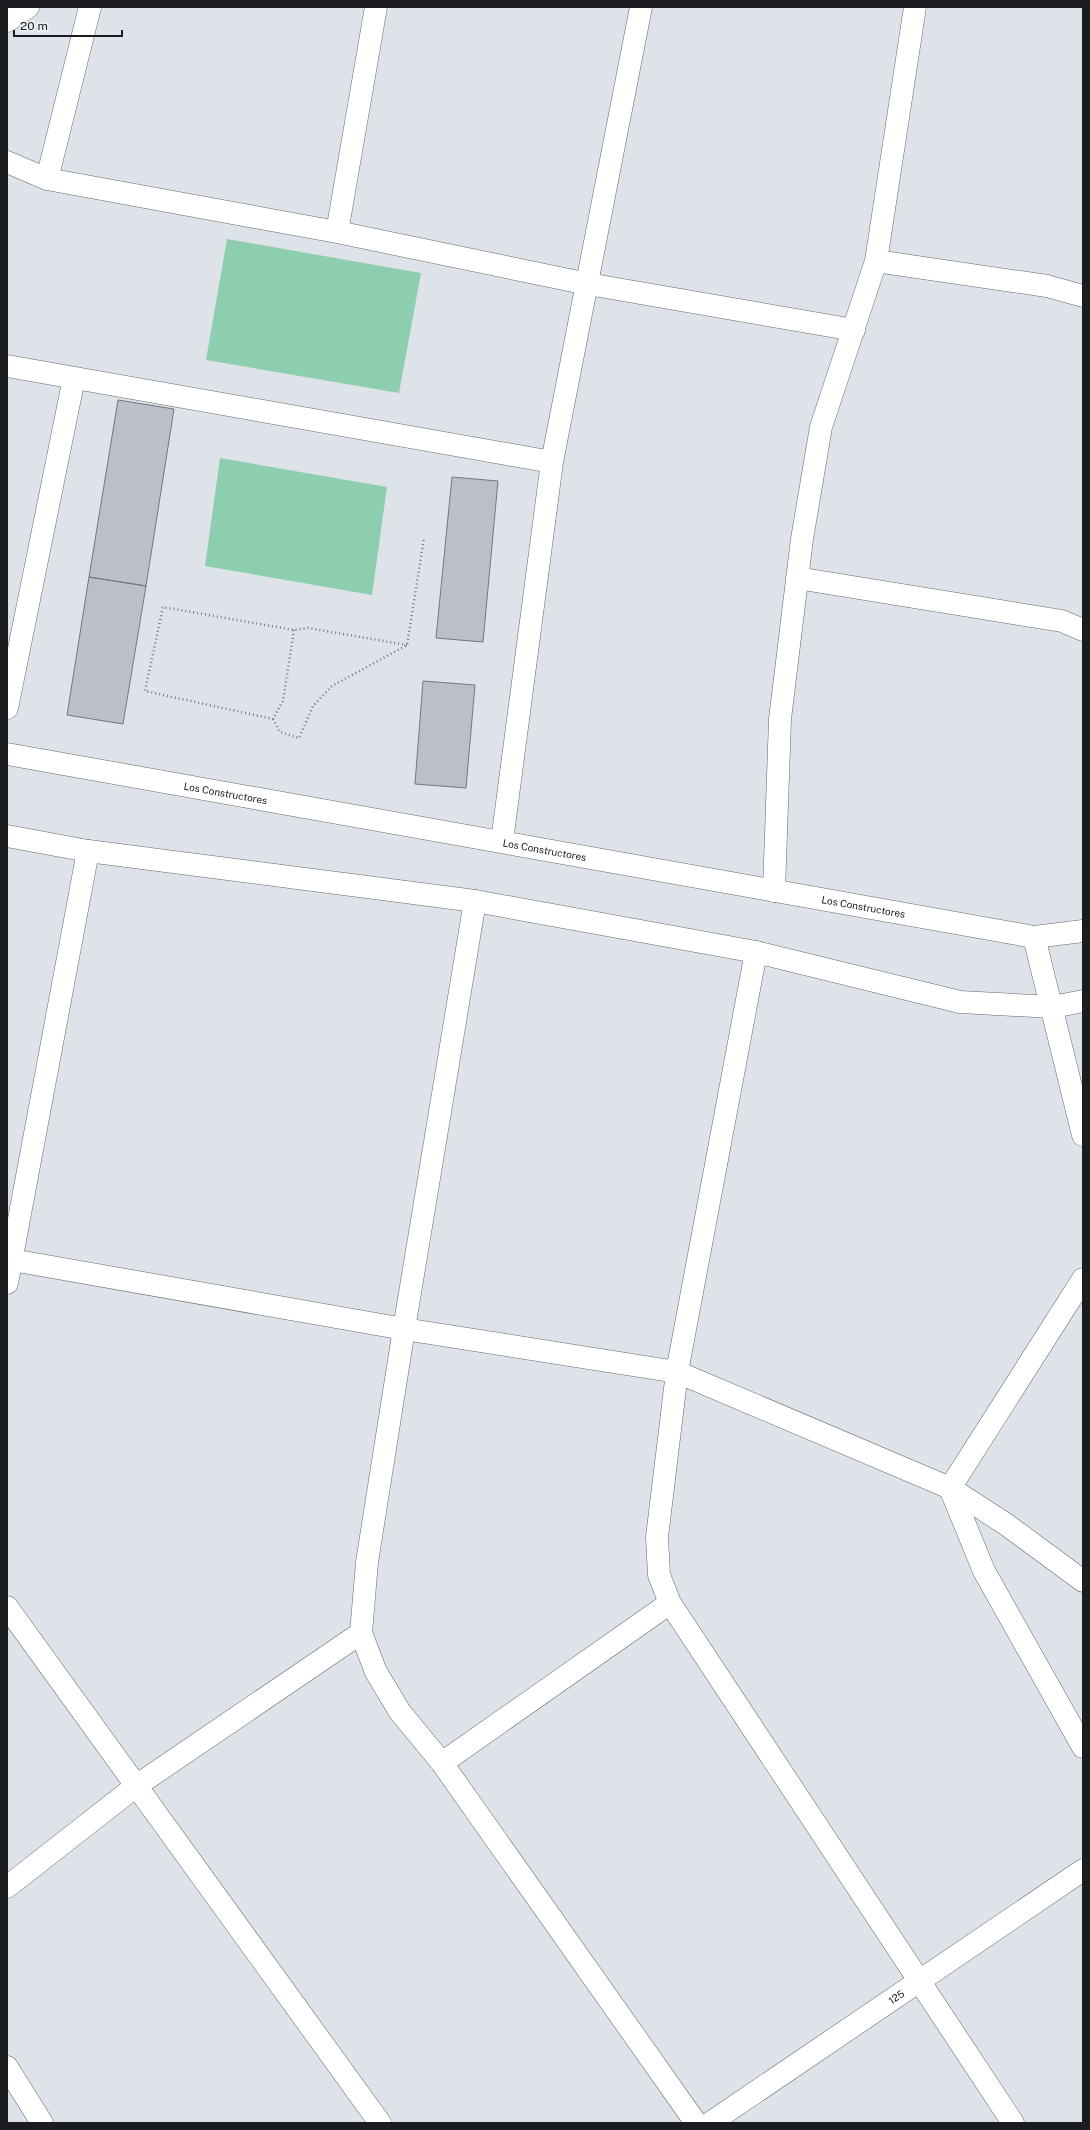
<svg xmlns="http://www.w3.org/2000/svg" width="1090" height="2130" viewBox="0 0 1090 2130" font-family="'Public Sans',sans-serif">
  <rect width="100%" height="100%" fill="#dee2e9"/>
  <path fill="#8dceae" d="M227 239 421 273 399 393 206 360Z
    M220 458 387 487 372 595 205 566Z"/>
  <path fill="#bcbfc6" stroke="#74777d" d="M118 400 174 409 146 586 89 577Z
    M452 477 498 481 483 642 436 638Z
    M89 577 146 586 123 724 67 715Z
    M423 681 475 685 466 788 415 784Z"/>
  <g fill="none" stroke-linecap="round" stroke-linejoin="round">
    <defs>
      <path id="minor" d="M7 21 28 7
        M7 162 47 179 337 232 588 284 854 330
        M47 179 90 7
        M337 232 376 7
        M876 261 1047 286 1083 296
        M7 366 552 462
        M797 578 1062 621 1083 630
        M7 708 74 378
        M502 841 552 462 641 7
        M774 891 780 719 802 539 821 427 876 261 915 7
        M475 901 404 1329 367 1562 361 1633 376 1672 400 1712 442 1763 696 2123
        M1034 937 1083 1135
        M756 952 677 1372 657 1537 659 1575 670 1603 1013 2123
        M12 1260 404 1329 677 1372 950 1488 1007 1525 1083 1581
        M7 1283 88 851
        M950 1488 984 1571 1083 1747
        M950 1488 1083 1279
        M7 1607 380 2123
        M442 1763 670 1603
        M7 1887 136 1786 361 1633
        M7 2067 42 2123"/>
      <g id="tertiary">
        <path id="s1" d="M710 2123 1083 1870"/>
      </g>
      <g id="secondary">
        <path id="s2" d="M7 754 1034 937 1083 931"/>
        <path d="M7 836 88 851 475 901 756 952 960 1002 1053 1007 1083 1001"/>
      </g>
    </defs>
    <use href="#minor" stroke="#65686e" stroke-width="23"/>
    <use href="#tertiary" stroke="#65686e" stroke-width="23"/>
    <use href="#secondary" stroke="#65686e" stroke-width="23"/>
    <path stroke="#76797e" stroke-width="2.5" stroke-dasharray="1 3" stroke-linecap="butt" d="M294 630 283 701 273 719 145 691 163 607 294 630 308 628 407 645
      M273 719 280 732 299 738 313 706 332 686 407 645 424 538"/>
    <use href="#minor" stroke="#fff" stroke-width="22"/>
    <use href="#tertiary" stroke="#fff" stroke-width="22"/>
    <use href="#secondary" stroke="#fff" stroke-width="22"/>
  </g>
  <g text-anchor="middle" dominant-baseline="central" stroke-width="3.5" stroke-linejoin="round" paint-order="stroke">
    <g font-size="10" fill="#1b1c1f" stroke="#ebeff6">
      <text stroke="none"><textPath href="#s2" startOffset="222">Los Constructores</textPath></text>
      <text stroke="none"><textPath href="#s2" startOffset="546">Los Constructores</textPath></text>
      <text stroke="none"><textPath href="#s2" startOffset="870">Los Constructores</textPath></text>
      <text stroke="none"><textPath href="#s1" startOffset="225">125</textPath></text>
    </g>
  </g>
  <rect width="1090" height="2130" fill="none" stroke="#1b1c1f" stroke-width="16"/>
  <path d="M14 30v6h108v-6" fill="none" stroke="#1b1c1f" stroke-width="2"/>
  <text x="20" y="30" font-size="12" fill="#1b1c1f" stroke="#ebeff6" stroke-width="3" paint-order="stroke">20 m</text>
</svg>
